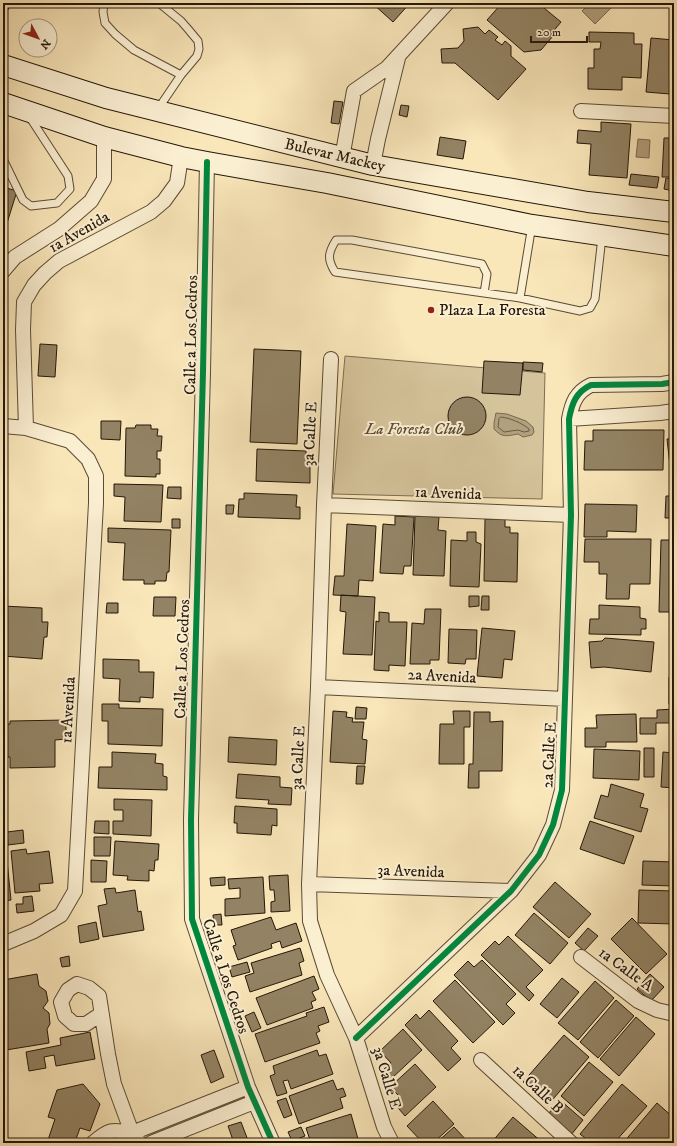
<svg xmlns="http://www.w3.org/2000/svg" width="677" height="1146" viewBox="0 0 677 1146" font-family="'IM FELL DW Pica',serif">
  <rect width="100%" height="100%" fill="#f9e6b9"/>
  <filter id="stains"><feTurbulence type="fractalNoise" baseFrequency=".005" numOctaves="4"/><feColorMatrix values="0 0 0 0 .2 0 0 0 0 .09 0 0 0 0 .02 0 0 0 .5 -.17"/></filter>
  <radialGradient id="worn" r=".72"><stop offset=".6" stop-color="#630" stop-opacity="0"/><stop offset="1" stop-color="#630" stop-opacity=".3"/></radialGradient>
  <path fill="#d5c39b" stroke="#7d6d52" d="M345 356 545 373 542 499 333 494Z"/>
  <path fill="#b1a07d" stroke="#79694e" d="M590 3H608L612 7 595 24 582 11Z
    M638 139 650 140 649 158 636 157Z
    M496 413 507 414 526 421 533 427 534 432 532 435 523 437 518 434C507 436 502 438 494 429V423Z"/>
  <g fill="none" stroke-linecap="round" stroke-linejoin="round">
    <path stroke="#6b5c42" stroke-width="1" d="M501 417C510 418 522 423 529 429V431L524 432 518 430 504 432 498 427 499 419Z"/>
  </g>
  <path fill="#938364" stroke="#251708" d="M372 3H410L393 22Z
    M502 3H538L561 22 551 34 553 36 541 50 524 52 487 20Z
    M478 27 485 34 489 30 498 37 495 40 502 45 505 41 511 46V56L526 69 498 100 455 63H442L441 49 458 48 464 41 463 29Z
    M589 32 634 33V44H642L641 78 622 77V90L588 89V68H594V49H600L601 42H589Z
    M651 38 674 40V86L671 85 670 94 646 92Z
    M334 101 343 102 339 124 331 123Z
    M401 105 409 106 407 117 399 115Z
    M601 122 631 124 627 178 589 175 591 144 577 143 578 130 601 132Z
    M440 137 466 141 463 159 437 155Z
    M664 138H674V177H662Z
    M631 174 659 177 657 188 629 185Z
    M666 178 674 179V191L664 189Z
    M3 187 17 191 3 236Z
    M670 302H674V363Z
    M40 344 57 345 55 377 38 376Z
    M254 349 301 351 297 444 250 442Z
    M484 361 523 363 520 395 482 393Z
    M523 362 543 363 542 372 523 370Z
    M448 416a19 19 0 1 1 38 0a19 19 0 1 1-38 0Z
    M101 421H121L120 440 101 439Z
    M136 425H151V429H158L157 436H162L161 451H157V459H160V474H156V477L125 476 126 428H135Z
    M593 430H664L663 470H584L585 441H593Z
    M674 438V474L671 475 667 439Z
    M257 449 306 451V465H310V483L256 481Z
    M671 479H674V536H670V518H665L666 496H671Z
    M114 484 163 485 161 522 124 521 125 497 114 496Z
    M168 487H181V499L167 498Z
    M244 493 297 495 296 507H300V519L238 517 239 499H244Z
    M585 504 637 505 636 532 607 531V537H584Z
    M226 505H234L233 514H226Z
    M395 516 414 517 411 566H404L403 574 380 573 383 524 395 525Z
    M415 516 439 517 438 530 446 531 444 576 413 575Z
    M172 519H180V528H172Z
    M485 519H505V527H510V533H518L517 582 484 581Z
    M347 524 376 526 373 581 359 580 358 596 333 595 335 576H344Z
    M108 528 171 530 169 572H167L166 581H155V584H144V580H123L125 543 108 542Z
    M467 532H476V542L481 544 479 587 450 586 451 540 467 541Z
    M585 539H651L650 584H630L629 599H606L607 574H599V562H584Z
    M661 540H674L672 577H674V612H659Z
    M341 595 375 597 372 655 343 654 346 612 340 611Z
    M469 596H479V606L469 607Z
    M482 596H489V610H481Z
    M154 597H176L175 616H153Z
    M107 603H118V613H106Z
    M599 605 640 607V618L646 619V629H641V635L589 634 590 619H599Z
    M3 606 42 608V622H48L47 637H44L42 659 3 656Z
    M425 609H441L439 660H430V664H410L412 623 424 624Z
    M379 612 389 613V622H407L405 666 389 665V671L374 670 376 621 379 622Z
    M482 628 515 631 512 660 504 659 502 678 477 676Z
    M449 629 477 630 476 659H466L465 664 448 663Z
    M605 638 654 642 651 672 604 667 591 668 589 642 602 641Z
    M103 659 139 660V672H154L153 698 140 697V702L119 701 120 679 103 678Z
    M669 677H674V704H669Z
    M102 704H119V708L163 709 162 746 108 744V721H102Z
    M356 707 367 708 366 719H355Z
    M674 709V745H671V723H656V734H640V718H657V710Z
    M333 711 347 712 346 717 353 718 352 722H364L362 739 367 740 365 764 330 762Z
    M453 711H470V727H464V764H439L440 724H454Z
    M474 712H490V722L503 721 502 771H479V788H468L469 764H473Z
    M636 714 637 742H606V747H585V728H597L596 715Z
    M66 720V739L55 740V767L10 768V757H3V724H10V721Z
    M229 737 277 740 276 765 228 762Z
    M644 748H654V777H644Z
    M594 749 640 751 639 780 593 778Z
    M112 752 156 754 155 763 163 764V776L167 777V790L98 788 99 767H112Z
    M663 752 674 753V788L661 787Z
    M357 766H365L363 784H356Z
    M238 774 280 777V787L292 788 291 805 268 804 269 800 236 798Z
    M611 784 644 794 640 807 648 809 641 832 594 818 601 795 608 797Z
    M114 799 152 800 151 836 113 834V821H123V810H114Z
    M235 806 277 809V826L272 825 271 835 237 833V823H234Z
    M95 821H109V834L94 833Z
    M590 821 634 836 624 864 580 849Z
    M23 830 24 843 8 845 7 832Z
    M94 837H111L110 856H94Z
    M115 841 159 844 158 860H155L154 871 149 870V881L127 880 128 876 113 875Z
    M26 849 27 854 49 851 53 883 39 884 40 891 15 893 11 851Z
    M91 860 107 861 106 882H91Z
    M3 861H7L11 900 3 901Z
    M643 861 674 862V886L642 885Z
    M288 875 290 911 271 912V902L275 901 274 890H270L269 876Z
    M225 877V885L211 886 210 878Z
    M263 877 265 913 225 916V899L240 898V888L229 889 228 879Z
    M555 882 591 914 569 938 533 907Z
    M115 888 116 893 135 890 138 912 141 911 144 930 103 937 98 906 107 904 104 889Z
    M639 890 674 891V924L638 923Z
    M32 896 34 911 17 913 16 904H23V897Z
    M534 913 568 943 550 964 515 935Z
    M221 914 222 925H214L213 915Z
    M271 917 276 930 296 923 302 941 282 948 280 941 271 944 272 948 238 960 233 946 236 945 231 930Z
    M632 918 667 954 646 974 611 939Z
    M96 922 99 939 80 943 78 926Z
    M588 928 598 936 584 951 575 943Z
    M508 936 543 970 526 987 534 995 529 1001 481 955 495 941 499 945Z
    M300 948 304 961 299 963 302 975 250 992 245 976 254 973 251 963Z
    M69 956 70 966 62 967 60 958Z
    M482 960 516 994 506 1004 515 1013 503 1025 454 975 468 961 474 967Z
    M247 962 250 972 232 977 229 967Z
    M673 969H674V999H671Z
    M37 974 39 986 46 991 48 1001 43 1008 49 1013 50 1024 47 1029 49 1043 6 1050 3 1035V980Z
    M650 974 664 987 651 1001 637 989Z
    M314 976 319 989 312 992 316 1000 311 1002 313 1008 267 1025 256 998Z
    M562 978 579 992 557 1018 540 1004Z
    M455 980 495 1022 473 1043 433 1001Z
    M595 981 614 998 578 1040 558 1023Z
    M616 1000 634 1016 598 1058 580 1042Z
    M324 1007 329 1022 318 1026 320 1031 316 1033 320 1043 265 1062 255 1034 307 1016 306 1013Z
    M429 1010 458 1041 451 1048 461 1059 448 1071 405 1025 416 1014 420 1019Z
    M254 1012 261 1028 252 1032 245 1016Z
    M636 1017 655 1034 619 1076 600 1059Z
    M403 1029 422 1050 391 1079 383 1070 391 1063 380 1051Z
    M90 1032 95 1059 56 1066 54 1055 44 1057 46 1068 29 1071 26 1052 61 1045 60 1038Z
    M564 1035 589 1057 548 1105 523 1082Z
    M214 1050 224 1077 211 1083 201 1055Z
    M317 1050 319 1056 326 1054 333 1074 291 1089 288 1080 283 1081 287 1093 277 1096 270 1076 275 1074 273 1066Z
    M589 1062 613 1082 584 1116 561 1096Z
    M415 1064 436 1087 405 1116 393 1102 399 1096 390 1087Z
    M333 1080 337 1090 343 1088 346 1096 340 1098 343 1108 299 1124 289 1096Z
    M83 1084 100 1104 90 1131 80 1128 75 1142 77 1143H47L55 1119 48 1117 57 1090Z
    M622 1084 647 1106 614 1143H591L580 1134Z
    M286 1098 292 1115 284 1118 277 1101Z
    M560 1100 583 1120 567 1140 543 1120Z
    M433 1101 454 1124 433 1143H423L407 1126Z
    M657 1103 674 1118V1137L669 1143H623Z
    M351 1114 358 1139 344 1143H311L306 1128Z
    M513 1117 543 1143H491Z
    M241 1122 249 1143H234L228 1126Z
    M301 1127 305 1136 292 1141 288 1132Z
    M454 1127 469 1143H436Z"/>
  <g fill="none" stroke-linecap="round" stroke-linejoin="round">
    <defs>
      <path id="service" d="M104 3 103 12 105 23 115 34 134 50 181 75
        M158 109 181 75 197 56 199 49 198 41 188 29 181 21 159 3
        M3 159 23 200 31 206 57 203 70 189 68 176 29 116
        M484 293 487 274 482 264 352 240H336C328 253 327 259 335 272L520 298 580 311 590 308 595 299 602 237
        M520 298 532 225"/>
      <path id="minor" d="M3 4V3
        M581 111 674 116
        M342 158 354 91 387 68 447 3
        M207 162 203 372 191 820 192 919 248 1087 273 1143
        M373 165 378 139 398 58
        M3 271 15 257 59 229 91 201 104 179V137
        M331 359 324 505 318 687 309 884 310 921 327 975 356 1038 384 1127 392 1143
        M569 419 660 413 674 411
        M3 426 26 428 70 441 88 459 96 476V503L75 891 61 915 34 931 3 944
        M26 428 23 330 24 302 34 285 45 273 59 261 151 212 164 201 177 183 181 157
        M324 505 571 515
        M318 687 565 699
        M309 884 511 891
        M581 957 638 1001 657 1010 674 1014
        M101 1014 86 1024H74L65 1016 61 1002 68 990 77 984 89 988 99 996 108 1054 114 1084 132 1133 140 1143
        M356 1038 511 891 539 855 553 825 562 790 571 515 569 419C572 403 576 392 591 385L662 384 674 382
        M481 1060 571 1143
        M93 1143C109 1129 112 1129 132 1133L248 1087
        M151 1143 254 1102"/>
      <path id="secondary" d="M3 65 106 98 373 165 588 202 674 212
        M3 103 104 137 181 157 207 162 327 183 532 225 674 246"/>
    </defs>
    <use href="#service" stroke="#5a4b34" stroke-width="9"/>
    <use href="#minor" stroke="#5a4b34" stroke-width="16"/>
    <use href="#secondary" stroke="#251708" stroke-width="22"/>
    <use href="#service" stroke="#fbefd2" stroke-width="7"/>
    <use href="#minor" stroke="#fbefd2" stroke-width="14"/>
    <use href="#secondary" stroke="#fbefd2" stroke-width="20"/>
    <defs>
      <path id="cycleway" d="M207 162 203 372 191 820 192 919 248 1087 273 1143
        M356 1038 511 891 539 855 553 825 562 790 571 515 569 419C572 403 576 392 591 385L662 384 674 382"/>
    </defs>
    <use href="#cycleway" stroke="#fbefd2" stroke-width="8"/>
    <use href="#cycleway" stroke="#00873e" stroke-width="6"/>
  </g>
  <circle fill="#8f2418" stroke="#fbefd2" stroke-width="1.5" cx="431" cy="310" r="4"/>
  <g text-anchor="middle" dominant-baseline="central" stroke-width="4" stroke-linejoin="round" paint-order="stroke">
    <g font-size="16" fill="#251708" stroke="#fbefd2">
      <text transform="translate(335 155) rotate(13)">Bulevar Mackey</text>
      <text transform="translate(79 232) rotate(-30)">1a Avenida</text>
      <text transform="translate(191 335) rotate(-89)">Calle a Los Cedros</text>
      <text transform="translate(310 434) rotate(-87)">3a Calle E</text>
      <text transform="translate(448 493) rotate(2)">1a Avenida</text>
      <text transform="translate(182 659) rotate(-88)">Calle a Los Cedros</text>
      <text transform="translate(442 676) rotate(3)">2a Avenida</text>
      <text transform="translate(68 710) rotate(-87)">1a Avenida</text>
      <text transform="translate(549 755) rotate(-87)">2a Calle E</text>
      <text transform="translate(298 758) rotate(-87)">3a Calle E</text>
      <text transform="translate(411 871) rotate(2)">3a Avenida</text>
      <text transform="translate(626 969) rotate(36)">1a Calle A</text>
      <text transform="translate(226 976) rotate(72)">Calle a Los Cedros</text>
      <text transform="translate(387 1078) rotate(73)">3a Calle E</text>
      <text transform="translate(538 1089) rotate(43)">1a Calle B</text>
    </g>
    <g font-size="16" fill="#251708" stroke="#fbefd2" text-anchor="start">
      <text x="439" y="310">Plaza La Foresta</text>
    </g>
    <g font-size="16" font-style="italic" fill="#5a4b34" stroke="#fbefd2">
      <text x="414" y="429">La Foresta Club</text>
    </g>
  </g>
  <rect width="677" height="1146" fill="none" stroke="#f9e6b9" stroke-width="16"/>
  <rect x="4" y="4" width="669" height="1138" fill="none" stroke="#251708" stroke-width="2"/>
  <rect x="8" y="8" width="661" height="1130" fill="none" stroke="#251708"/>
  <g transform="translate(38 38) rotate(131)"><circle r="19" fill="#fbefd2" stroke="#a59981"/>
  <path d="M0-3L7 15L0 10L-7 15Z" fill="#8f2418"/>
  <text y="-6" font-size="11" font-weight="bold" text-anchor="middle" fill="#251708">N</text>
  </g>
  <path d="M531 36v6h56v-6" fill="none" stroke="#251708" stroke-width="2"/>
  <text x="537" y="36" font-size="12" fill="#251708" stroke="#fbefd2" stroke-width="3" paint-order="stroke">20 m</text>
  <rect width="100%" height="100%" filter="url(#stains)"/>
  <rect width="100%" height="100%" fill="url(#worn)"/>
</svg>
